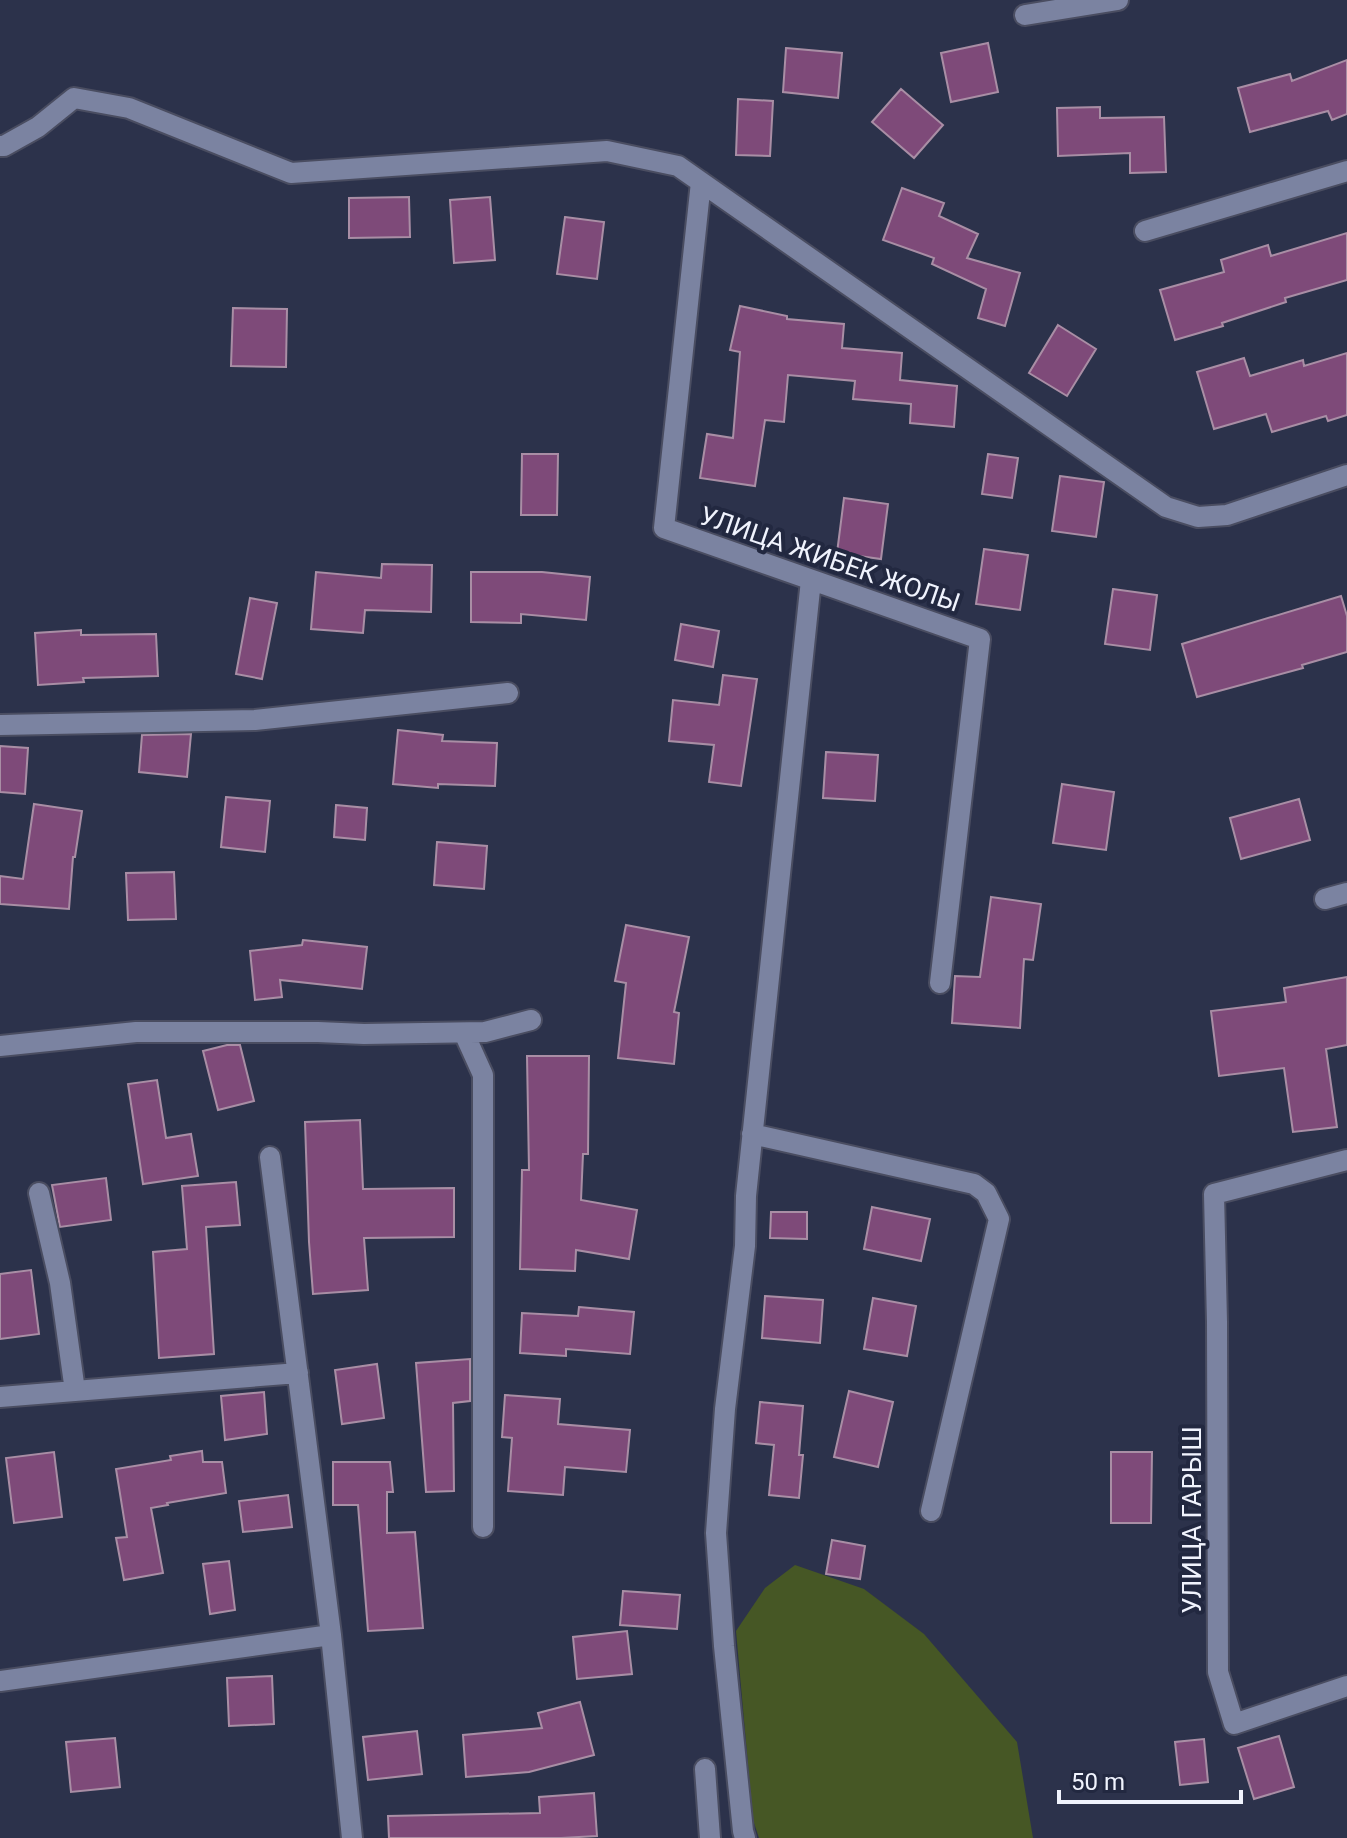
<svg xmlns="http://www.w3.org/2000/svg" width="1347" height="1838" viewBox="0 0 1347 1838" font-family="Roboto,sans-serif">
  <rect width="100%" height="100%" fill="#2c324b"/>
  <path fill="#465725" d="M795 1565 864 1589 924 1634 1017 1742 1033 1838H759L753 1820 736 1631 765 1588Z"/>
  <path fill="#7e4a79" stroke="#a98ea5" stroke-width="2" d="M988 43 998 92 951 102 941 53Z
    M786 48 842 53 838 98 783 92Z
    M1347 60V114L1332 120 1328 111 1250 132 1238 88 1290 74 1292 81Z
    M901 89 943 125 914 158 872 122Z
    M738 99 773 101 770 156 736 155Z
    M1100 107V118L1164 117 1166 172 1130 173V153L1058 156 1057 108Z
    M902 188 944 203 939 216 978 234 967 258 1020 273 1005 326 978 318 986 289 932 264 934 258 883 240Z
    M409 197 410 237 349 238V198Z
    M490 197 495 260 454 263 450 200Z
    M565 217 604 222 597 279 557 274Z
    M1347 233V280L1285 298 1286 302 1222 323 1223 326 1175 340 1160 290 1224 272 1221 260 1268 245 1271 256Z
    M740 306 787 316V319L844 324 842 348 902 353 900 380 957 386 954 427 910 423 911 404 853 399 855 381 788 375 784 422 765 420 755 486 700 478 707 434 733 438 740 352 730 350Z
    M233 308 287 309 286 367 231 366Z
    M1058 325 1096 349 1067 396 1029 373Z
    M1347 353V415L1328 421 1326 416 1272 432 1266 414 1214 429 1197 372 1244 358 1250 376 1303 360 1304 366Z
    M522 454H558L557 515H521Z
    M988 454 1018 458 1012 498 982 494Z
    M1060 476 1104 482 1096 537 1052 531Z
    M844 498 888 504 881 559 837 553Z
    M984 549 1028 555 1020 610 976 604Z
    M382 564 432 565 431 612 365 610 363 633 311 629 316 572 381 578Z
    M471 572H542L590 577 586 620 521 614V623L471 622Z
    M1113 589 1157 595 1150 650 1105 644Z
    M1341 596 1347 616V652L1302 665 1303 668 1197 697 1182 644Z
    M250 598 277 603 262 679 236 674Z
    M681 624 719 631 713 667 675 660Z
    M81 630V635L156 634 158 676 83 678 84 682 38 685 35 633Z
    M723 675 757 679 741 786 709 782 714 745 669 741 673 700 719 705Z
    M398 730 443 735 442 741 497 743 495 786 438 784V788L393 784Z
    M191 734 187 777 139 772 142 735Z
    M0 746 28 748 25 794 0 792Z
    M826 752 878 755 875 801 823 798Z
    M1062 784 1114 792 1106 850 1053 843Z
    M226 797 270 801 265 852 221 847Z
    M1299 799 1310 840 1241 859 1230 818Z
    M34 804 82 811 75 857H73L69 909 0 904V876L23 879Z
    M336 805 367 808 365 840 334 837Z
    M437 842 487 846 484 889 434 885Z
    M174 872 176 919 128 920 126 873Z
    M991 897 1041 904 1033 960 1024 959 1020 1028 952 1023 955 976 980 977Z
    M626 925 689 937 674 1012 679 1013 674 1064 618 1058 626 983 615 981Z
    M303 940 367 947 362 989 280 980 282 997 255 1000 250 951 302 945Z
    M1347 977V1045L1326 1049 1337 1127 1293 1132 1284 1068 1219 1076 1211 1011 1286 1002 1284 988Z
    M227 1045H240L254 1101 218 1110 203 1051Z
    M527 1056H589L588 1154H583L581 1200 637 1210 629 1259 576 1250 575 1271 520 1269 522 1170H529Z
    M157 1080 166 1138 191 1134 198 1176 143 1184 128 1084Z
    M360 1120 363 1189 454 1188V1237L364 1238 368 1290 313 1294 309 1242 305 1122Z
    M106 1178 111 1220 60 1227 52 1185Z
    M236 1182 240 1225 206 1227 214 1354 159 1358 153 1252 187 1249 182 1186Z
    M872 1207 930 1219 921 1261 864 1249Z
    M771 1212H807V1239L770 1238Z
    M31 1270 39 1334 0 1339V1274Z
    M765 1296 823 1300 820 1343 762 1338Z
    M873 1298 916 1306 907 1356 864 1349Z
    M579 1307 634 1312 630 1354 566 1349V1356L520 1353 522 1313 578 1316Z
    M470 1359V1401L453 1403 454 1491 426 1492 416 1363Z
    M377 1364 384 1418 342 1424 335 1370Z
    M849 1391 893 1402 878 1467 834 1457Z
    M264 1392 267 1434 225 1440 221 1396Z
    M505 1395 560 1399 558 1424 630 1430 626 1472 565 1467 563 1495 508 1491 512 1438 502 1437Z
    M760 1402 803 1406 799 1455H803L799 1498 769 1495 774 1445 756 1443Z
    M202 1451 203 1462H222L226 1493 167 1503 168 1505 151 1508 163 1573 124 1580 116 1538 127 1537 116 1469 171 1460 170 1456Z
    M54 1452 62 1517 14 1523 6 1458Z
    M1111 1452H1152L1151 1523H1111Z
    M333 1462H390L393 1492H387V1533L415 1532 423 1628 368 1631 358 1505H333Z
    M288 1495 292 1527 243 1532 239 1501Z
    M832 1540 865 1546 860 1579 826 1574Z
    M229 1561 235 1610 210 1614 203 1564Z
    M623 1591 680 1595 677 1629 620 1625Z
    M627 1631 632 1674 577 1679 573 1637Z
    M272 1676 274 1724 229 1726 227 1678Z
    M580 1702 594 1755 529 1772 466 1777 463 1735 542 1728 538 1713Z
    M417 1731 422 1774 368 1780 363 1737Z
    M1279 1736 1294 1787 1254 1799 1238 1748Z
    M115 1738 120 1787 71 1792 66 1742Z
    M1204 1739 1208 1782 1180 1785 1175 1742Z
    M594 1793 597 1836 561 1838H389L388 1816 540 1813 539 1797Z"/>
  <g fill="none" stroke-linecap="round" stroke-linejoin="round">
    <defs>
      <path id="minor" d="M1025 15 1118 0
        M0 146H4L38 127 74 98 129 108 291 173 607 151 678 166 1166 507 1198 517 1227 515 1347 475
        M701 182 664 528 980 639 940 983
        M1145 231 1347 171
        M0 725 255 720 508 693
        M1325 899 1347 893
        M464 1033 483 1075V1527
        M0 1046 136 1032H318L364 1034 485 1032 531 1020
        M752 1134 974 1184 986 1193 999 1219 931 1511
        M270 1157 331 1635 352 1838
        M1347 1160 1214 1194 1217 1322 1218 1672 1234 1724 1347 1686
        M39 1193 60 1283 75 1391
        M0 1397 298 1373
        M0 1681 331 1635
        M705 1769 710 1838
        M745 1838 743 1831 724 1646 716 1533 725 1409 745 1246 746 1196 811 580"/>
    </defs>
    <use href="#minor" stroke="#4a4d61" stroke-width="24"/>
    <use href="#minor" stroke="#7b83a1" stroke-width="20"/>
  </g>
  <g text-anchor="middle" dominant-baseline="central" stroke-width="8" stroke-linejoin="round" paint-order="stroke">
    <g font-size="26" fill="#f0f3fd" stroke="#222840">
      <text transform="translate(830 559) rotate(19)">УЛИЦА ЖИБЕК ЖОЛЫ</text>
      <text transform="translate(1192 1520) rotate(-90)">УЛИЦА ГАРЫШ</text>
    </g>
  </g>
  <path d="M1059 1790v12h182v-12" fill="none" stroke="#f0f3fd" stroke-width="4"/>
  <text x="1071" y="1790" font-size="24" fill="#f0f3fd" stroke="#222840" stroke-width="6" paint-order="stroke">50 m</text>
</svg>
